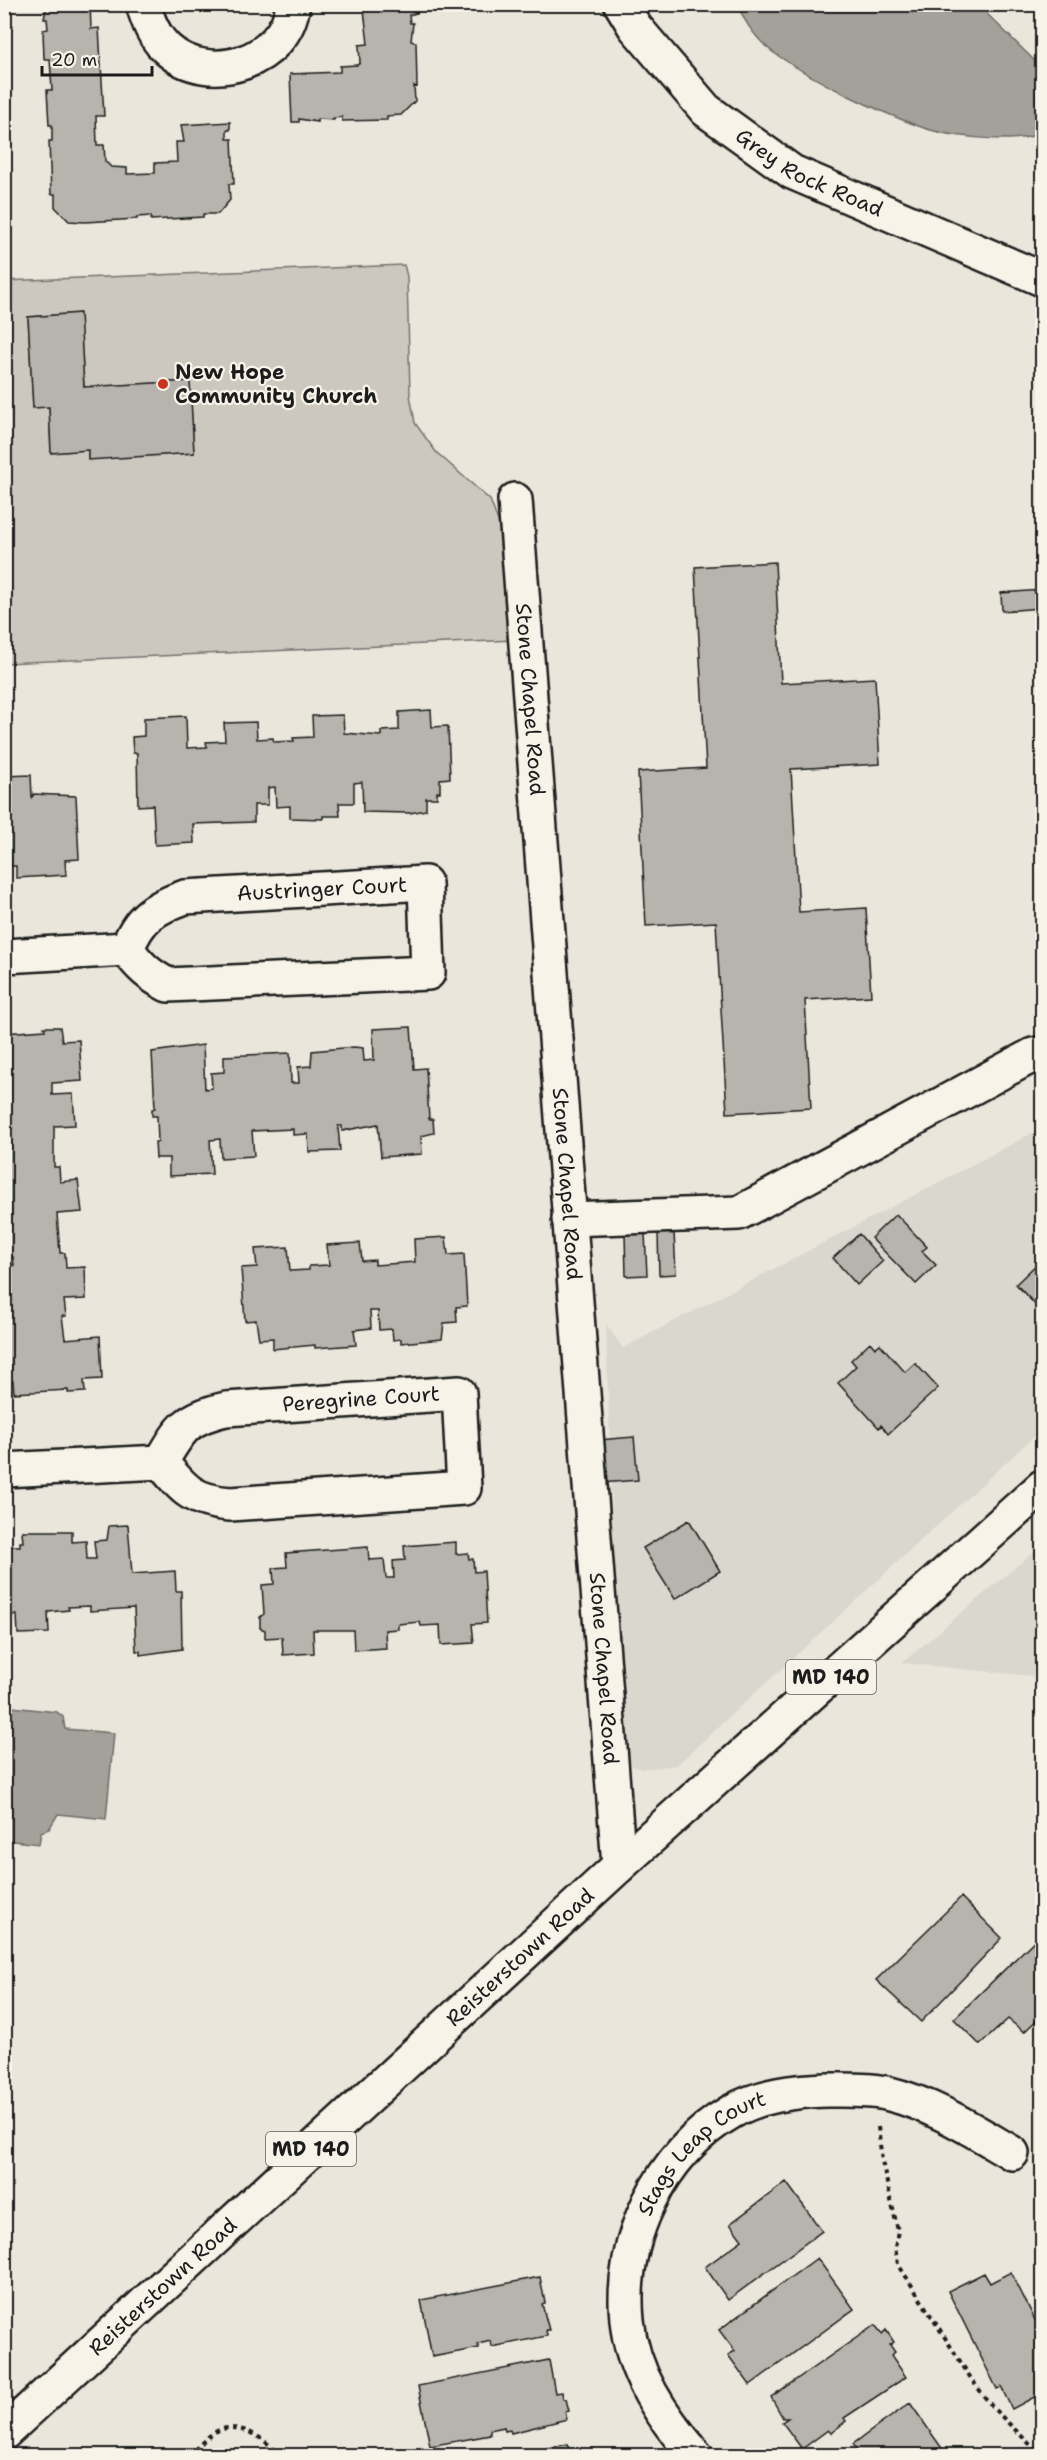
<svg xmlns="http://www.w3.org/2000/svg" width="1047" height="2460" viewBox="0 0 1047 2460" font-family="'Shantell Sans',sans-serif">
  <rect width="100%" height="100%" fill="#eae6dc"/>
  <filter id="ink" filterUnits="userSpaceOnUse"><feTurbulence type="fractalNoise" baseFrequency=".0167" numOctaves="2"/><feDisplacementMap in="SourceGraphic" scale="12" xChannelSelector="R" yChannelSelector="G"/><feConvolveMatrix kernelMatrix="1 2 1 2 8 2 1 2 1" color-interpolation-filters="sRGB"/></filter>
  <g filter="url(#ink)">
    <path fill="#dad7ce" d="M1042 1128V1429L677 1765 641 1769 625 1763 619 1743 606 1324 623 1348Z
      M1042 1545V1677L902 1663Z"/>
    <path fill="#ccc8c0" stroke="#74726e" stroke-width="1.5" fill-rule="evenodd" d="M404 265 407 276 410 395 415 423 436 452 490 500 501 529 514 640 5 663 4 281ZM79 313 84 387 189 381 194 453 88 459V450L51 453 49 407H33L28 317Z"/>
    <path fill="#a3a19a" stroke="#6d6c68" stroke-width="1.5" d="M738 5H978L1042 68V132C1019 146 946 136 921 127 875 110 816 82 777 55 759 43 745 24 738 5Z
      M12 1707 57 1712 63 1717 65 1729 114 1733 106 1819 58 1814 49 1829 41 1832 39 1844 5 1840V1709Z"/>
    <path fill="#b6b4ac" stroke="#1c1c1c" stroke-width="1.5" d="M47 4H90L91 29 99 28 104 116H96L97 145H104L105 161 111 167 127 168V174L155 173V163L177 162 176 142H184L181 125 230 122V130H227V139H232L234 184H229L230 200 218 214H203V217L151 220V216L137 217V219L85 222 69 221 55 207V194H51L49 141H52V125H49L47 90H52L50 59H44L43 30 48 29 47 19H44Z
      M368 4 417 5V13L409 15 410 23H413L411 41 416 42 417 87 414 86 415 101 401 115 387 116V120L342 121V117L334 118V120L317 119V122L299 119V122H292L290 74 340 72V66L357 65 360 63 359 45 368 44 364 10H368Z
      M80 313 84 387 190 381 194 453 88 460V450L51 453 49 407 33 408 28 317Z
      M775 562 781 683 875 678 880 764 791 769 799 912 866 908 871 996 805 1000 811 1108 727 1113 716 922 646 926 638 772 706 768 695 567Z
      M1040 590 1041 608 1002 611 1001 593Z
      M431 710 432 727 448 726 450 778 440 779V792H437V798H426V810L410 813 363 812 362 782 354 783V803H339L340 816H323V819L290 818V806L276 807 275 787 268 788V805H254V822L193 824 194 843 155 845 153 805 138 806 137 753H133L132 737 144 736V718L186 716 187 748 207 747 206 742 225 741 224 723 256 722 257 739 273 738 274 742 294 741 293 738 313 737 312 716 343 715 344 733 381 736V731L399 730V712Z
      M31 775 32 797 34 794 76 796 79 859 65 860 66 875 16 878V866H4V776Z
      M44 1027H60L62 1041 79 1040 82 1081 52 1083V1095L73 1094 75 1125 54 1126V1167H59L60 1182 78 1180 82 1212 57 1214 60 1253H65L66 1268 85 1267 86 1299 64 1300 66 1316H62L65 1339 100 1336 102 1379 84 1380 85 1392 68 1393V1390L14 1393 13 1381H4V1266L14 1265 13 1257H4V1179H7V1170L4 1171V1033L45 1030Z
      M411 1027 414 1069 426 1068 429 1119H433L434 1133 421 1136 422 1154 381 1157 378 1124 342 1131V1126H338L340 1151 309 1152 308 1134 293 1135V1129L252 1131 254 1156 221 1158 220 1139 210 1140 212 1174 169 1176V1158H156L155 1142H158L157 1116H152V1109L155 1108 152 1052 203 1045 205 1089 212 1088 211 1073 224 1072V1056L290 1053 291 1083H299L298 1067 311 1066 312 1051 354 1047 363 1048 364 1061 374 1060 373 1029Z
      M896 1214 927 1247 922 1251 936 1265 916 1284 871 1238Z
      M674 1232 676 1274 659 1275 658 1233Z
      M645 1233 647 1275 626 1276 625 1234Z
      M859 1234 883 1261 857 1285 833 1258Z
      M446 1237 448 1255 464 1254 467 1306 456 1307 457 1322 444 1323 442 1339 401 1343V1339L393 1340 392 1329 379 1330 378 1311H370L371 1328 354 1330 356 1345 315 1348V1345L273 1349V1338L259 1339 256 1320 245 1321 241 1268 257 1267 255 1249 288 1247 290 1271 309 1270V1266L329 1265 327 1245 360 1243 362 1261 375 1260V1265L415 1262 414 1239Z
      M1042 1259V1312L1016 1284Z
      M870 1342 875 1348 880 1344 905 1372 915 1363 938 1388 888 1434 881 1425 879 1428 838 1383 856 1366 851 1360Z
      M634 1437 638 1480 601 1483 598 1440Z
      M689 1520 720 1571 675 1599 643 1548Z
      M128 1525 132 1574 175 1571 176 1591H181L182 1649 140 1655V1651H136L134 1608 90 1611V1606L68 1607 69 1610 48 1612 49 1633 18 1634 17 1615 4 1616V1565H8L7 1546H20V1542H23L22 1531H72V1542L86 1541 87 1559H96L94 1541 107 1540 109 1526Z
      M456 1542V1554L468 1553 469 1559H473L474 1572 484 1571 487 1623 472 1624 474 1643 441 1645 440 1625 421 1626 420 1622 398 1624V1629L385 1630 386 1648 354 1650 353 1630H313L314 1653 283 1655 282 1637 265 1638V1630L260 1628V1617L264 1614 262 1585 274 1584 273 1568 287 1567 286 1553 368 1547 369 1560 384 1559 386 1578H394L393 1561 405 1560 404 1546Z
      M961 1897 1002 1938 921 2022 876 1980Z
      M1039 1936 1042 1940V2015L1024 2032 1008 2019 980 2045 954 2019Z
      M786 2182 822 2231 728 2300 705 2267 742 2240 730 2224Z
      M817 2258 854 2309 750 2385 728 2355 735 2351 719 2330Z
      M1011 2272 1042 2334V2393L1012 2409 1001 2387 997 2389 948 2291 984 2273 990 2283Z
      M540 2277 545 2303 542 2304 549 2330H546L547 2336 492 2347 491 2341 478 2344 479 2348 432 2357 421 2300Z
      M875 2325 882 2334 886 2330 894 2342 890 2345 895 2352 891 2355 906 2377 844 2418 846 2421 831 2433 828 2430 802 2449 782 2422 788 2418H783L771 2397Z
      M549 2360 555 2393 562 2392 563 2399H566L569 2411 565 2412 567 2419 511 2433 510 2430 505 2431 504 2427 490 2430V2435L430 2446 418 2386Z
      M910 2403 946 2454 861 2456 853 2444Z
      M568 2444 570 2456H509Z"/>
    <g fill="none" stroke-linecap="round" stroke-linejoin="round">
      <defs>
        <g id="minor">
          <path d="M143 4C148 21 154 37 167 49 209 87 286 62 293 4"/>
          <path id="s1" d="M621 4 635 27 706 110 792 172 1042 279"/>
          <path id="s2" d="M515 500 619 1866"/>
          <path d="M425 883 428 973 168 985C150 976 139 966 127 949 139 917 154 908 185 897Z"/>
          <path d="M4 956 127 949"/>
          <path d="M569 1219 739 1213 1033 1055 1042 1053"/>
          <path d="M459 1393 464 1488 230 1504C193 1501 184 1490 161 1462 181 1428 186 1418 226 1409Z"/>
          <path d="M4 1470 161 1462"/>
          <path id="s3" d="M696 2456C662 2417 632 2373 627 2320 619 2241 660 2153 731 2112 760 2095 794 2091 827 2090 846 2090 867 2089 886 2093 932 2104 971 2129 1012 2153"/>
        </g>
        <g id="major">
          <path id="s4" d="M4 2433 619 1866 1042 1487"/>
        </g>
      </defs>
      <use href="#minor" stroke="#1c1c1c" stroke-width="38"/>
      <use href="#major" stroke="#1c1c1c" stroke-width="38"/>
      <path stroke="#1c1c1c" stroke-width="4" stroke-dasharray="4.5 4.5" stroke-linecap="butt" d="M878 2127 882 2161 898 2231 895 2248 898 2264 972 2380 993 2408 1042 2456
        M188 2456C197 2448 207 2436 217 2431 236 2421 269 2438 277 2456"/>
      <use href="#minor" stroke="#f7f3e8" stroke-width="33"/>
      <use href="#major" stroke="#f7f3e8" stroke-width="33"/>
    </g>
  </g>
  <circle fill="#c8321e" stroke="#f7f3e8" stroke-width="2" cx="163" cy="384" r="6"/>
  <g text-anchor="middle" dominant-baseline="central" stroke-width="4.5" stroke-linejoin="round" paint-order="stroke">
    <g fill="#f7f3e8" stroke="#5e5c59" stroke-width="1.5">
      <rect x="786" y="1660" width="90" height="34" rx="4.5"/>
      <rect x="266" y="2132" width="90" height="34" rx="4.5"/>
    </g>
    <g font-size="20" font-weight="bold" fill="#1c1c1c">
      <text x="831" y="1677">MD 140</text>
      <text x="311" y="2149">MD 140</text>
    </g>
    <g font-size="21" fill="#1c1c1c" stroke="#f7f3e8">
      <text stroke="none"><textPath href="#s1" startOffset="258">Grey Rock Road</textPath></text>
      <text stroke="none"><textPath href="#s2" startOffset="200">Stone Chapel Road</textPath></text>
      <text transform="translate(322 889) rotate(-3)">Austringer Court</text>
      <text stroke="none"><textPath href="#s2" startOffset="686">Stone Chapel Road</textPath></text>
      <text transform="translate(361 1399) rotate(-4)">Peregrine Court</text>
      <text stroke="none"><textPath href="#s2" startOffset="1172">Stone Chapel Road</textPath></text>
      <text stroke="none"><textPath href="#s4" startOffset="702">Reisterstown Road</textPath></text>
      <text stroke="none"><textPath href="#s3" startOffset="350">Stags Leap Court</textPath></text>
      <text stroke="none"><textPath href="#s4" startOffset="216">Reisterstown Road</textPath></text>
    </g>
    <g font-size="21" font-weight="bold" fill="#1c1c1c" stroke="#f7f3e8" text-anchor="start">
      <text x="175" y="372">New Hope<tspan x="175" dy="24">Community Church</tspan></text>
    </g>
  </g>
  <rect width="1047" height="2460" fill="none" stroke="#f7f3e8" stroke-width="24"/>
  <rect x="12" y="12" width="1023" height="2436" fill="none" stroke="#1c1c1c" stroke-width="2" filter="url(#ink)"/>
  <path d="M42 66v9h110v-9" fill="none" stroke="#1c1c1c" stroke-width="3"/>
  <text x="51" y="66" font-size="18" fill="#1c1c1c" stroke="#f7f3e8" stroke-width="4.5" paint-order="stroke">20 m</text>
</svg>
